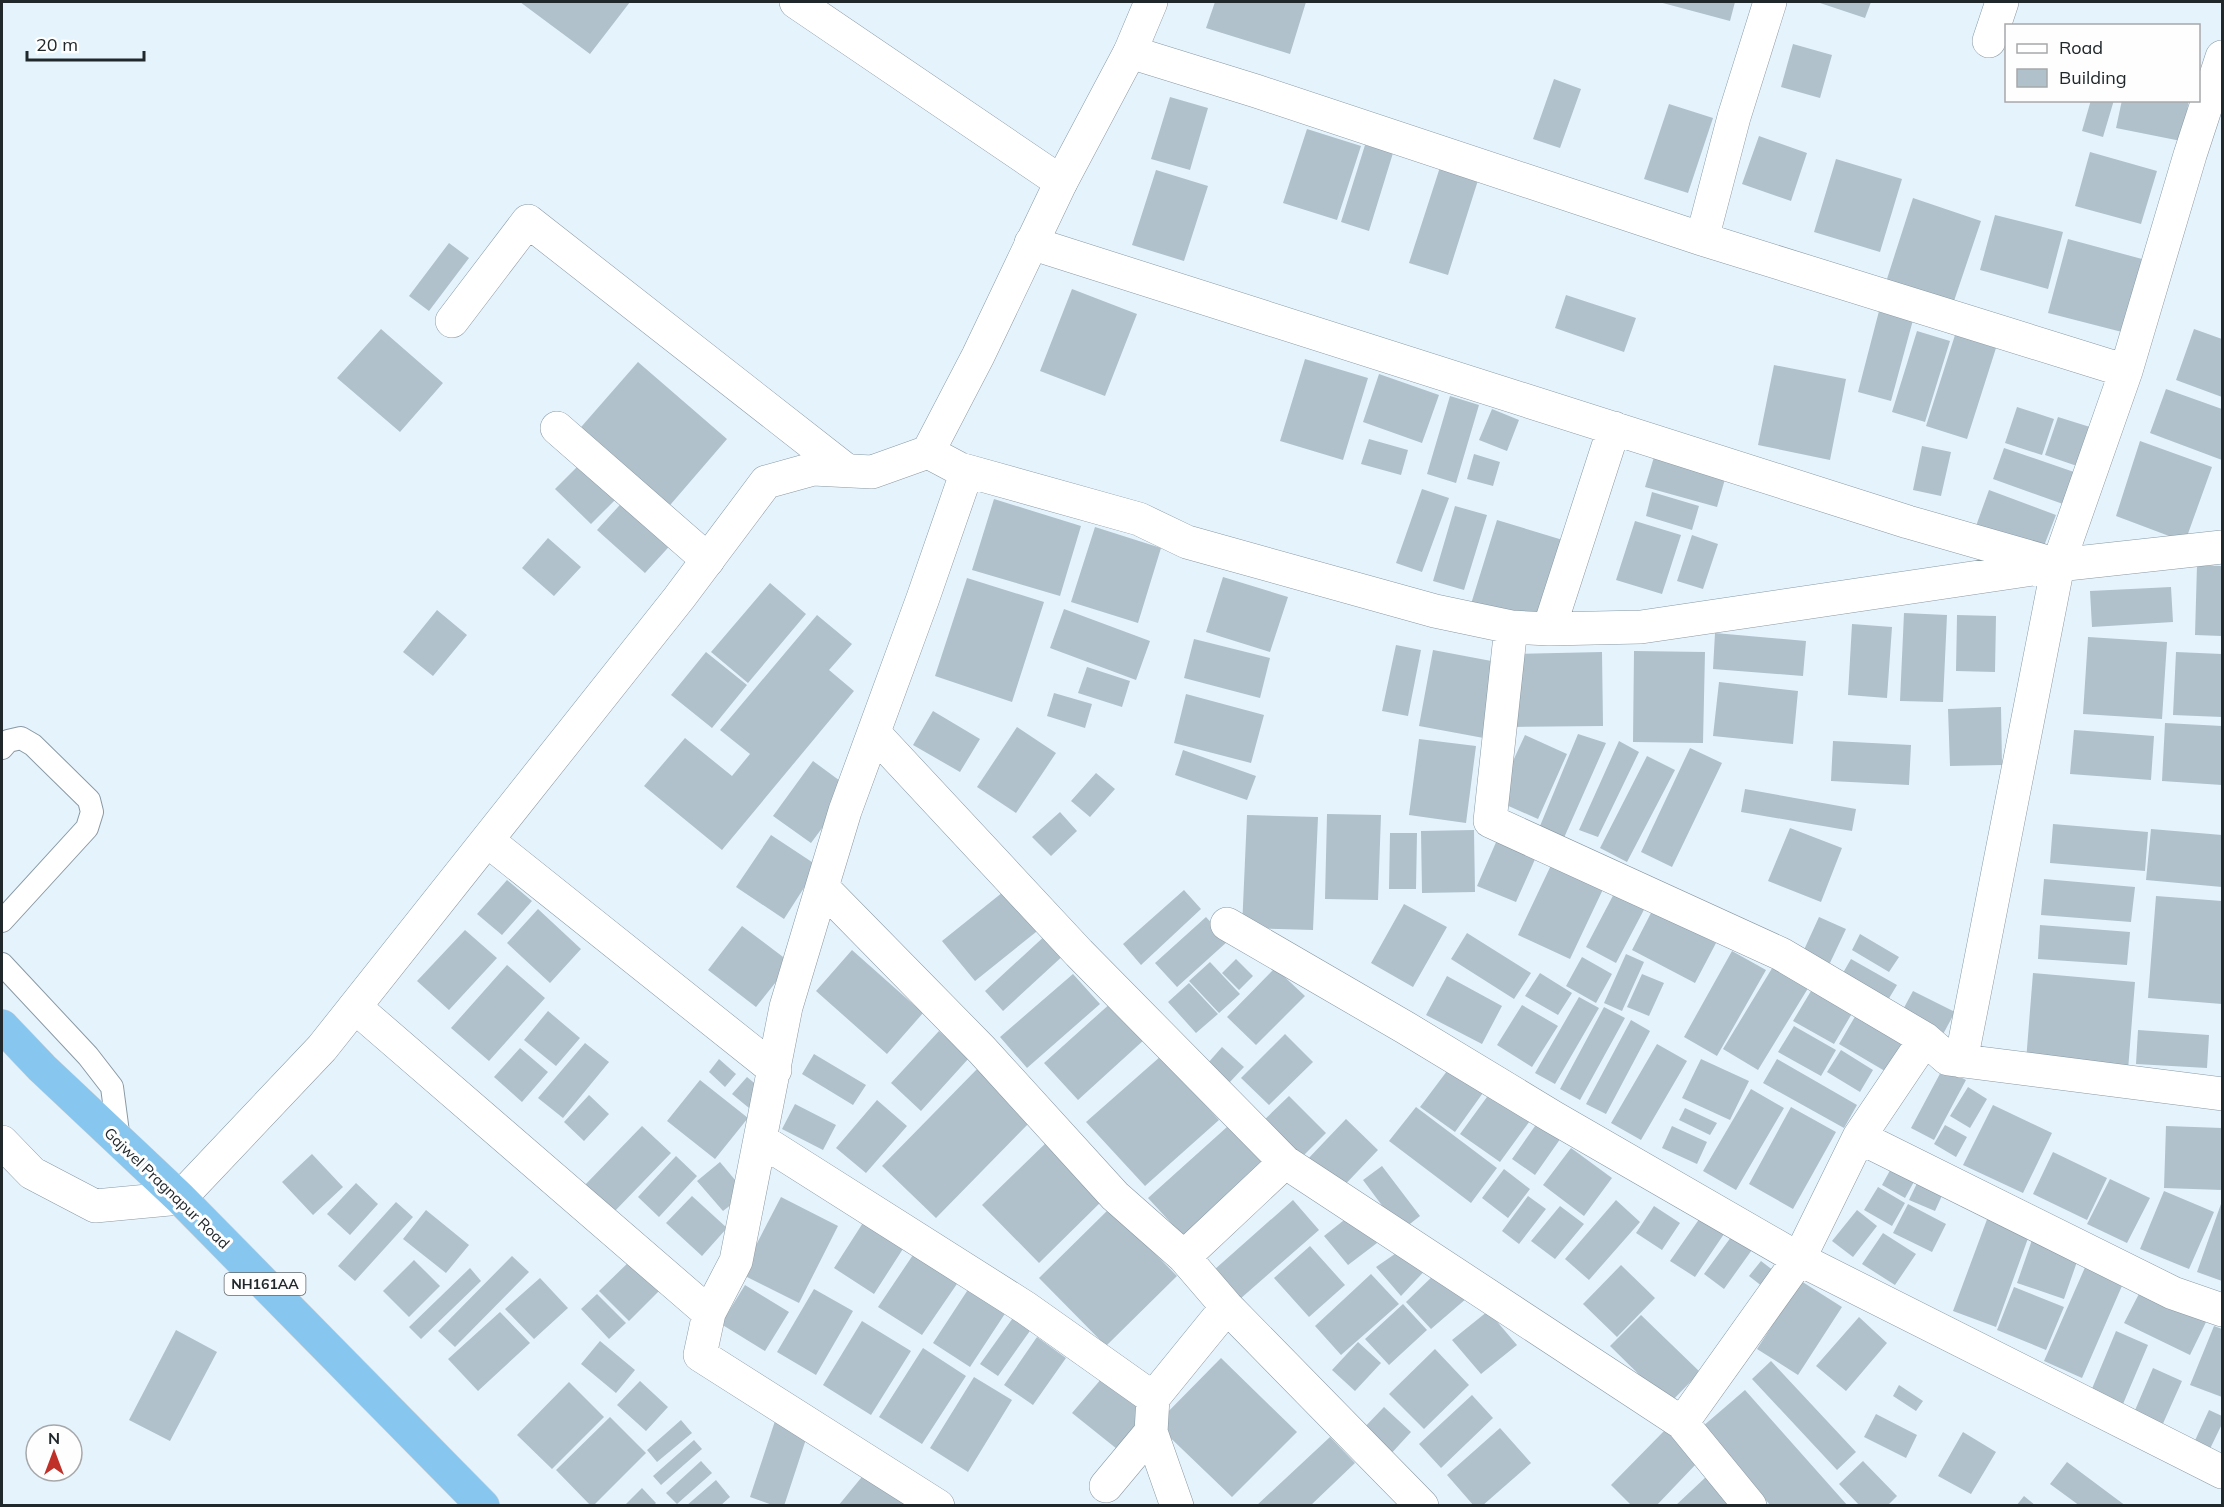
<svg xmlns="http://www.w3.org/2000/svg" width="2224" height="1507" viewBox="0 0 2224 1507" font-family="Mulish,sans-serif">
  <rect width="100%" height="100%" fill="#e5f3fd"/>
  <path fill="#b0c1cc" d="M520 2H630L590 54Z
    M1215 2H1306L1290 54 1206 28Z
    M1659 2H1735L1730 21Z
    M1817 2H1871L1865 18Z
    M1793 44 1832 55 1820 98 1781 87Z
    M1554 79 1581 89 1560 148 1533 139Z
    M1170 97 1208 108 1190 170 1151 159Z
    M2091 100H2114L2103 137 2082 131Z
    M2122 100H2189L2181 141 2116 128Z
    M1669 104 1713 118 1688 193 1644 179Z
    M1307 129 1361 146 1337 220 1283 203Z
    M1759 136 1807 153 1791 201 1742 184Z
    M1365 145 1393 153 1369 231 1341 222Z
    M2090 152 2157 171 2141 224 2075 206Z
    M1836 159 1902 179 1880 252 1814 232Z
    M1442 161 1480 174 1448 275 1409 263Z
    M1156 170 1208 186 1184 261 1132 245Z
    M1913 198 1981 221 1953 304 1886 282Z
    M1995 215 2063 232 2048 289 1980 270Z
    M2068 239 2142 259 2122 332 2048 313Z
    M449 243 469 258 429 311 409 296Z
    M1072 289 1137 314 1105 396 1040 371Z
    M1566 295 1636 318 1624 352 1555 328Z
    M1879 311 1913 320 1891 401 1858 392Z
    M381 329 443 383 400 432 337 378Z
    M2194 329 2222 339V397L2176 380Z
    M1917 331 1950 341 1925 422 1892 412Z
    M1955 335 1996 348 1967 439 1926 426Z
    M1305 359 1368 378 1343 460 1280 441Z
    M638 362 727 439 665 511 575 434Z
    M1774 365 1846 379 1830 460 1758 445Z
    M1379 374 1439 395 1422 443 1363 422Z
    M2166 389 2222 409V460L2150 433Z
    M1450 396 1479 405 1456 483 1427 474Z
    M2017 407 2054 419 2042 455 2005 443Z
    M1492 409 1519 420 1507 451 1479 440Z
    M2058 417 2090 427 2077 466 2045 455Z
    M1369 439 1408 450 1401 475 1361 464Z
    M2140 441 2212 467 2185 542 2116 516Z
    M1922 446 1951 452 1941 496 1913 490Z
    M2004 448 2074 472 2063 504 1993 479Z
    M1474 454 1500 462 1493 486 1467 479Z
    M1654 457 1725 479 1717 507 1645 487Z
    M583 461 619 496 591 524 555 489Z
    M1422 489 1449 498 1422 572 1396 563Z
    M1989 490 2056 515 2042 551 1976 526Z
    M1652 492 1699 506 1692 530 1646 516Z
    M628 496 676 539 645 573 597 530Z
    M994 499 1081 526 1060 596 972 570Z
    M1455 506 1487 515 1464 590 1433 581Z
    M1497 520 1566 541 1540 626 1471 604Z
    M1635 521 1681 535 1662 594 1616 580Z
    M1095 527 1161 548 1138 623 1071 602Z
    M1692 535 1718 544 1703 589 1677 581Z
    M548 538 581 567 554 596 522 568Z
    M2197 565 2222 566V636L2195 635Z
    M1223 577 1288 597 1270 652 1206 632Z
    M967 578 1044 602 1012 702 935 676Z
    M770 583 806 614 748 683 711 652Z
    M2171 587 2173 622 2092 627 2090 591Z
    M1064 609 1150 641 1136 680 1050 648Z
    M437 610 467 635 433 676 403 652Z
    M1904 613 1947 615 1943 702 1900 701Z
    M817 615 852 644 829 670 854 691 722 850 644 786 685 738 732 776 750 754 720 730Z
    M1957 615 1996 616 1995 672 1956 671Z
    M1852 624 1892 627 1887 698 1848 695Z
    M1715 633 1806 641 1803 676 1713 669Z
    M2088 637 2167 642 2162 719 2083 714Z
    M1194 639 1270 658 1260 698 1184 678Z
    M1396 645 1421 650 1408 716 1382 711Z
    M1433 650 1502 663 1489 739 1419 726Z
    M1634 651 1705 652 1703 743 1633 742Z
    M706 652 747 685 712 728 671 695Z
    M1602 652 1603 726 1512 727V654Z
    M2176 652 2222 654V717L2173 715Z
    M1087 667 1130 681 1122 707 1078 693Z
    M1719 682 1798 691 1793 744 1713 736Z
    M1054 693 1092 704 1085 728 1047 716Z
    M1186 694 1264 715 1251 763 1174 743Z
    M2001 707 2002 765 1950 766 1948 709Z
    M933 711 980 739 960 772 913 745Z
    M2165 723 2222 726V785L2162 781Z
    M1017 727 1056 753 1016 813 977 787Z
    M2074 730 2154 736 2151 780 2070 774Z
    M1578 734 1606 743 1563 840 1540 826Z
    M1525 735 1567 754 1538 819 1495 800Z
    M1419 739 1476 746 1466 823 1409 815Z
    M1619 741 1639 752 1598 837 1579 830Z
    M1833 741 1911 745 1909 785 1831 781Z
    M1690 748 1722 763 1672 867 1641 852Z
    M1183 750 1256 776 1247 800 1175 775Z
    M1647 756 1675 770 1627 862 1600 848Z
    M813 761 851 789 811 843 773 816Z
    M1096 773 1115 789 1090 817 1071 801Z
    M1745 789 1856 809 1852 831 1741 812Z
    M1060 812 1077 831 1051 856 1032 837Z
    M1327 814 1381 815 1378 900 1325 899Z
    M1247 815 1318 817 1313 930 1242 928Z
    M2053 824 2148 832 2145 871 2050 863Z
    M1790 828 1842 848 1821 902 1768 881Z
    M2151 829 2222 835V887L2146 880Z
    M1474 830 1475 892 1422 893 1421 831Z
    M1390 833H1417L1416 889H1389Z
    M771 835 818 866 784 919 736 887Z
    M1497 840 1536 857 1516 902 1477 886Z
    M1554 859 1606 883 1570 959 1518 935Z
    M2044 879 2135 887 2131 922 2041 915Z
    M507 880 532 901 502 935 477 914Z
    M1008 888 1041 928 975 981 942 941Z
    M1617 888 1647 904 1616 963 1586 947Z
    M1184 890 1201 909 1141 965 1123 944Z
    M2156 896 2222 901V1004L2148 998Z
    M1404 904 1447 927 1413 987 1371 963Z
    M538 909 581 949 550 983 507 943Z
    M1652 911 1716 943 1695 983 1632 950Z
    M1206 917 1228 941 1177 987 1155 963Z
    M1819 917 1846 929 1829 965 1803 952Z
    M2040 925 2130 932 2127 965 2038 959Z
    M742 926 791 963 756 1007 708 970Z
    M465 930 497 958 449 1010 417 981Z
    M1048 933 1066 953 1003 1011 985 991Z
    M1467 933 1531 973 1514 999 1451 959Z
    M1860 934 1899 957 1889 972 1852 950Z
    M852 950 923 1013 887 1054 816 991Z
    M1732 951 1766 970 1717 1056 1684 1037Z
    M1626 954 1644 962 1622 1011 1604 1003Z
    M1582 957 1612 974 1596 1003 1566 986Z
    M1236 959 1253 976 1239 990 1222 973Z
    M1851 959 1897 985 1885 1005 1840 978Z
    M1210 962 1240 994 1219 1013 1189 981Z
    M507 965 545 998 489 1061 451 1028Z
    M1774 965 1810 985 1758 1070 1723 1049Z
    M1275 968 1305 996 1256 1045 1227 1017Z
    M1540 973 1572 993 1558 1015 1525 996Z
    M2033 973 2135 982 2128 1070 2026 1061Z
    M1073 974 1100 1004 1027 1068 1000 1037Z
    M1642 974 1664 983 1649 1016 1627 1007Z
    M1447 976 1502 1006 1482 1044 1426 1015Z
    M1817 981 1857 1005 1834 1044 1793 1021Z
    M1189 983 1218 1014 1196 1033 1168 1002Z
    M1913 991 1955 1012 1941 1038 1899 1017Z
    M1579 997 1599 1008 1555 1084 1535 1073Z
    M1112 1002 1145 1039 1078 1100 1044 1063Z
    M1522 1005 1558 1026 1532 1067 1497 1045Z
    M1604 1007 1625 1018 1580 1100 1560 1089Z
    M1860 1008 1916 1040 1895 1077 1839 1044Z
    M548 1011 580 1038 556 1066 524 1040Z
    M1631 1020 1650 1031 1606 1114 1586 1104Z
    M1794 1026 1836 1050 1821 1076 1778 1052Z
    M2138 1030 2209 1035 2207 1068 2136 1064Z
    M939 1031 969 1058 921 1111 891 1083Z
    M1285 1034 1313 1062 1269 1105 1241 1078Z
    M585 1043 609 1062 563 1118 538 1098Z
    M1657 1044 1687 1061 1641 1140 1611 1123Z
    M1222 1047 1244 1067 1229 1083 1208 1063Z
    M520 1048 548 1072 522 1102 494 1077Z
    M1841 1050 1873 1070 1860 1092 1827 1072Z
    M814 1054 866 1085 853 1105 802 1074Z
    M1161 1056 1219 1120 1145 1186 1086 1122Z
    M719 1059 736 1074 725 1087 709 1072Z
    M1456 1059 1490 1083 1455 1132 1420 1107Z
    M1701 1059 1749 1081 1730 1120 1682 1098Z
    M1777 1059 1857 1105 1844 1128 1763 1083Z
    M980 1066 1034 1118 936 1218 882 1166Z
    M1943 1068 1966 1080 1934 1140 1911 1128Z
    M747 1077 764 1091 749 1108 732 1094Z
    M700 1080 748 1118 715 1159 667 1121Z
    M1495 1086 1535 1114 1500 1162 1460 1134Z
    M1968 1087 1987 1099 1970 1128 1950 1116Z
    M1751 1089 1784 1108 1736 1190 1703 1171Z
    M589 1095 609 1114 584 1141 564 1122Z
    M1289 1096 1326 1133 1298 1161 1260 1124Z
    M877 1100 907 1126 866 1173 836 1148Z
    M795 1104 836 1125 823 1150 782 1129Z
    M1993 1105 2052 1133 2023 1193 1963 1165Z
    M1416 1107 1497 1168 1471 1203 1389 1141Z
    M1791 1107 1836 1132 1793 1209 1749 1184Z
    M1685 1108 1717 1123 1710 1135 1679 1120Z
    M1237 1118 1272 1157 1184 1237 1148 1198Z
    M1346 1119 1378 1150 1337 1193 1305 1162Z
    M1540 1119 1563 1135 1535 1175 1512 1159Z
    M1945 1125 1967 1137 1956 1157 1934 1144Z
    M642 1126 671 1153 613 1213 585 1185Z
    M1672 1126 1707 1142 1697 1164 1662 1148Z
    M2166 1126 2222 1128V1190L2164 1188Z
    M1051 1138 1107 1196 1039 1263 982 1205Z
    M1571 1148 1612 1178 1584 1216 1543 1185Z
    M2053 1152 2107 1178 2087 1220 2033 1194Z
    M312 1154 343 1187 313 1215 282 1182Z
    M676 1156 697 1176 659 1217 638 1197Z
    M720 1162 746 1193 723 1211 697 1181Z
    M1893 1165 1916 1178 1905 1198 1882 1185Z
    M1382 1166 1420 1216 1401 1231 1363 1180Z
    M1504 1169 1530 1189 1508 1218 1482 1198Z
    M1920 1177 1945 1189 1935 1211 1909 1200Z
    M2110 1179 2150 1198 2127 1243 2087 1224Z
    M356 1183 378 1204 350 1235 327 1214Z
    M1878 1187 1905 1203 1892 1226 1864 1210Z
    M2164 1191 2214 1212 2189 1269 2140 1249Z
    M692 1196 727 1228 702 1256 666 1223Z
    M1528 1196 1546 1209 1519 1244 1502 1231Z
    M781 1197 838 1226 799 1303 741 1274Z
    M1293 1200 1319 1230 1240 1299 1214 1270Z
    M1616 1200 1640 1222 1589 1280 1565 1259Z
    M2222 1201V1281L2197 1272Z
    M396 1202 413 1217 355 1281 338 1266Z
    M1908 1204 1946 1224 1932 1252 1893 1233Z
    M1560 1206 1584 1224 1555 1259 1531 1241Z
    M1654 1206 1680 1223 1662 1250 1636 1233Z
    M1110 1208 1177 1276 1106 1346 1039 1278Z
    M426 1210 469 1245 446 1273 403 1239Z
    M1857 1210 1877 1226 1853 1257 1832 1241Z
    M1353 1213 1377 1243 1348 1265 1324 1236Z
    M1989 1214 2031 1230 1996 1327 1953 1311Z
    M868 1215 908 1241 874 1294 834 1268Z
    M1702 1215 1726 1231 1695 1277 1670 1261Z
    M1734 1233 1754 1247 1724 1289 1704 1274Z
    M1883 1233 1916 1254 1895 1285 1862 1264Z
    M2032 1240 2079 1256 2064 1299 2017 1283Z
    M1310 1246 1345 1285 1309 1317 1274 1278Z
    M1405 1247 1431 1264 1401 1296 1376 1267Z
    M917 1249 961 1278 922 1335 878 1307Z
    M512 1256 529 1272 455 1347 438 1331Z
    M2090 1256 2128 1272 2082 1378 2044 1361Z
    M634 1257 664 1286 629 1321 599 1291Z
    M414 1260 440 1286 409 1317 383 1291Z
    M1761 1261 1774 1271 1763 1287 1749 1276Z
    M1621 1265 1655 1298 1617 1337 1583 1304Z
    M470 1268 481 1281 421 1339 409 1327Z
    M1439 1270 1467 1298 1431 1329 1406 1302Z
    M1371 1274 1399 1304 1341 1355 1315 1326Z
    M540 1278 568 1308 534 1339 505 1309Z
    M1801 1281 1842 1307 1798 1375 1757 1349Z
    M745 1285 789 1312 765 1351 721 1324Z
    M971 1285 1008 1309 970 1367 933 1343Z
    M2143 1286 2208 1318 2190 1355 2124 1323Z
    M2014 1287 2064 1307 2046 1350 1997 1330Z
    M814 1289 853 1311 816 1375 777 1352Z
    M597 1294 626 1323 609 1339 581 1309Z
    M1403 1304 1427 1330 1389 1365 1365 1339Z
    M1488 1311 1517 1345 1481 1374 1452 1340Z
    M500 1312 530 1343 478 1391 448 1359Z
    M1015 1315 1032 1328 998 1376 980 1364Z
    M1641 1315 1700 1372 1669 1404 1610 1346Z
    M1859 1317 1887 1343 1846 1391 1816 1366Z
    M862 1321 911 1351 871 1415 823 1385Z
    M2214 1326 2222 1329V1397L2190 1385Z
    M176 1330 217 1352 170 1441 129 1420Z
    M2116 1331 2148 1345 2123 1404 2091 1391Z
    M1037 1337 1066 1358 1033 1405 1004 1385Z
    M600 1341 635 1370 616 1393 581 1364Z
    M1358 1342 1381 1363 1355 1391 1332 1370Z
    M923 1348 966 1376 922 1444 879 1417Z
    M1435 1349 1469 1385 1424 1429 1389 1394Z
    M1221 1358 1297 1432 1232 1497 1156 1424Z
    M1771 1361 1856 1452 1837 1470 1752 1379Z
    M2153 1368 2182 1381 2161 1428 2133 1415Z
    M974 1377 1012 1400 968 1472 930 1448Z
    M1102 1378 1151 1417 1122 1453 1072 1413Z
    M640 1381 668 1407 646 1431 617 1405Z
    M569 1382 604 1417 552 1469 517 1435Z
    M1899 1385 1923 1401 1916 1411 1893 1396Z
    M1745 1390 1848 1506H1771L1702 1427Z
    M1472 1395 1493 1418 1441 1468 1419 1444Z
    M1384 1407 1411 1432 1388 1457 1360 1432Z
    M2209 1410 2222 1416V1424L2207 1455 2192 1447Z
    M1876 1414 1917 1435 1906 1458 1864 1437Z
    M610 1417 646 1453 593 1506H591L556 1470Z
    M776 1418 809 1430 784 1506H775L750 1497Z
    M681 1420 692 1433 657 1462 647 1450Z
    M1500 1428 1531 1463 1482 1506H1474L1447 1475Z
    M1665 1430 1698 1462 1656 1506H1632L1611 1485Z
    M1963 1432 1996 1452 1971 1494 1938 1476Z
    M1330 1437 1355 1463 1310 1506H1256Z
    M694 1440 702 1449 661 1485 653 1476Z
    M701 1461 712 1473 677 1504 666 1493Z
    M1863 1461 1897 1496 1887 1506H1860L1839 1484Z
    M2067 1462 2126 1506H2080L2050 1484Z
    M870 1467 916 1506H838Z
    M1707 1476 1735 1506H1675Z
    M716 1480 730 1497 720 1506H686Z
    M642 1488 656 1503 653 1506H624Z
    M2024 1496 2036 1506H2016Z"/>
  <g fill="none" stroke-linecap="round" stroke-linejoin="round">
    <defs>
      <path id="service" d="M2 748 8 741 21 738 33 745 89 800 92 812 87 828 2 921
        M2 964 88 1056 112 1087 119 1140"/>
      <path id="minor" d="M796 2 1061 182
        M1989 41 2002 2
        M1130 52 1256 91 1702 239 2126 371
        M1702 239 1734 117 1770 2
        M1031 243 1908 522 2058 565 2222 547
        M452 321 528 221 846 470
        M557 428 708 560
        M928 452 960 469 1139 519 1187 542 1435 611 1511 627 1549 629 1641 627 2047 567
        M1511 627 1490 821 1781 954 1925 1039 1948 1059 2222 1094
        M1549 629 1614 428
        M874 733 1079 953 1285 1162 1184 1257
        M488 841 775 1070
        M822 887 982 1050 1115 1196 1184 1257 1227 1307 1422 1506
        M1227 924 1406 1028 1553 1117 1799 1259 2222 1472
        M355 1007 709 1313
        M1961 1061 2058 565 2126 371 2190 155 2222 57
        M1859 1137 2173 1293 2222 1310
        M761 1140 1026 1308 1153 1398
        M2 1142 32 1173 95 1206 180 1198
        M1285 1162 1682 1423 1799 1259 1859 1137 1925 1039
        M1682 1423 1750 1506
        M1151 1432 1177 1506
        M1106 1486 1151 1432 1153 1398 1227 1307
        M938 1506 700 1355 709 1313 736 1261 786 1007 822 887 845 811 923 598 967 471"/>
      <path id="tertiary" d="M180 1198 322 1048 679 598 766 482 813 469 872 472 928 452 978 356 1061 182 1130 52 1151 2"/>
      <path id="trunk" d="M2 1026 42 1068 180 1198 483 1506"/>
    </defs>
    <use href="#service" stroke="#8999a4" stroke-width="24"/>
    <use href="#minor" stroke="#8999a4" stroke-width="34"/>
    <use href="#tertiary" stroke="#8999a4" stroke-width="34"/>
    <use href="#trunk" stroke="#d3d4d5" stroke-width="34"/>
    <use href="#service" stroke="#fff" stroke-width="22"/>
    <use href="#minor" stroke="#fff" stroke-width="33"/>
    <use href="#tertiary" stroke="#fff" stroke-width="33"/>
    <use href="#trunk" stroke="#87c6ef" stroke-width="33"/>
  </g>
  <g text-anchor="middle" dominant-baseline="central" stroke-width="6" stroke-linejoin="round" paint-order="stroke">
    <rect fill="#fefefe" stroke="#63686b" stroke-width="1.5" x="224.5" y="1273" width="81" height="22" rx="4.5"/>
    <g font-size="14" font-weight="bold" fill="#21282c">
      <text x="265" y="1284">NH161AA</text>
    </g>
    <g font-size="15" fill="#21282c" stroke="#fefefe">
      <text transform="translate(167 1188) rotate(44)">Gajwel Pragnapur Road</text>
    </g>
  </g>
  <rect width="2224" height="1507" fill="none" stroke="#21282c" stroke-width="6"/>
  <rect x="2005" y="24" width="195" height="78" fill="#fefefe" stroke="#a6a8aa" stroke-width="1.5"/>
  <rect x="2017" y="44" width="30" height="9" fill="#ffffff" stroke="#a6a8aa" stroke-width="1.5"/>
  <text x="2059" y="54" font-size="18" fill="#21282c">Road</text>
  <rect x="2017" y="69" width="30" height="18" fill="#b0c1cc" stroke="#a6a8aa" stroke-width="1.5"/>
  <text x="2059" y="84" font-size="18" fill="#21282c">Building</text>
  <g transform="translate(54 1453)"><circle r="28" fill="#fefefe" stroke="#a6a8aa" stroke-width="1.5"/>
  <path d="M0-4.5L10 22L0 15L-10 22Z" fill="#be3028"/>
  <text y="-9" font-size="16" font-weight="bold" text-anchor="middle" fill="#21282c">N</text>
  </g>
  <path d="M27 51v9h117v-9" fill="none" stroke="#21282c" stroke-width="3"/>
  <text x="36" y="51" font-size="18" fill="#21282c" stroke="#fefefe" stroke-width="4.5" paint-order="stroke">20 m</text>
</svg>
